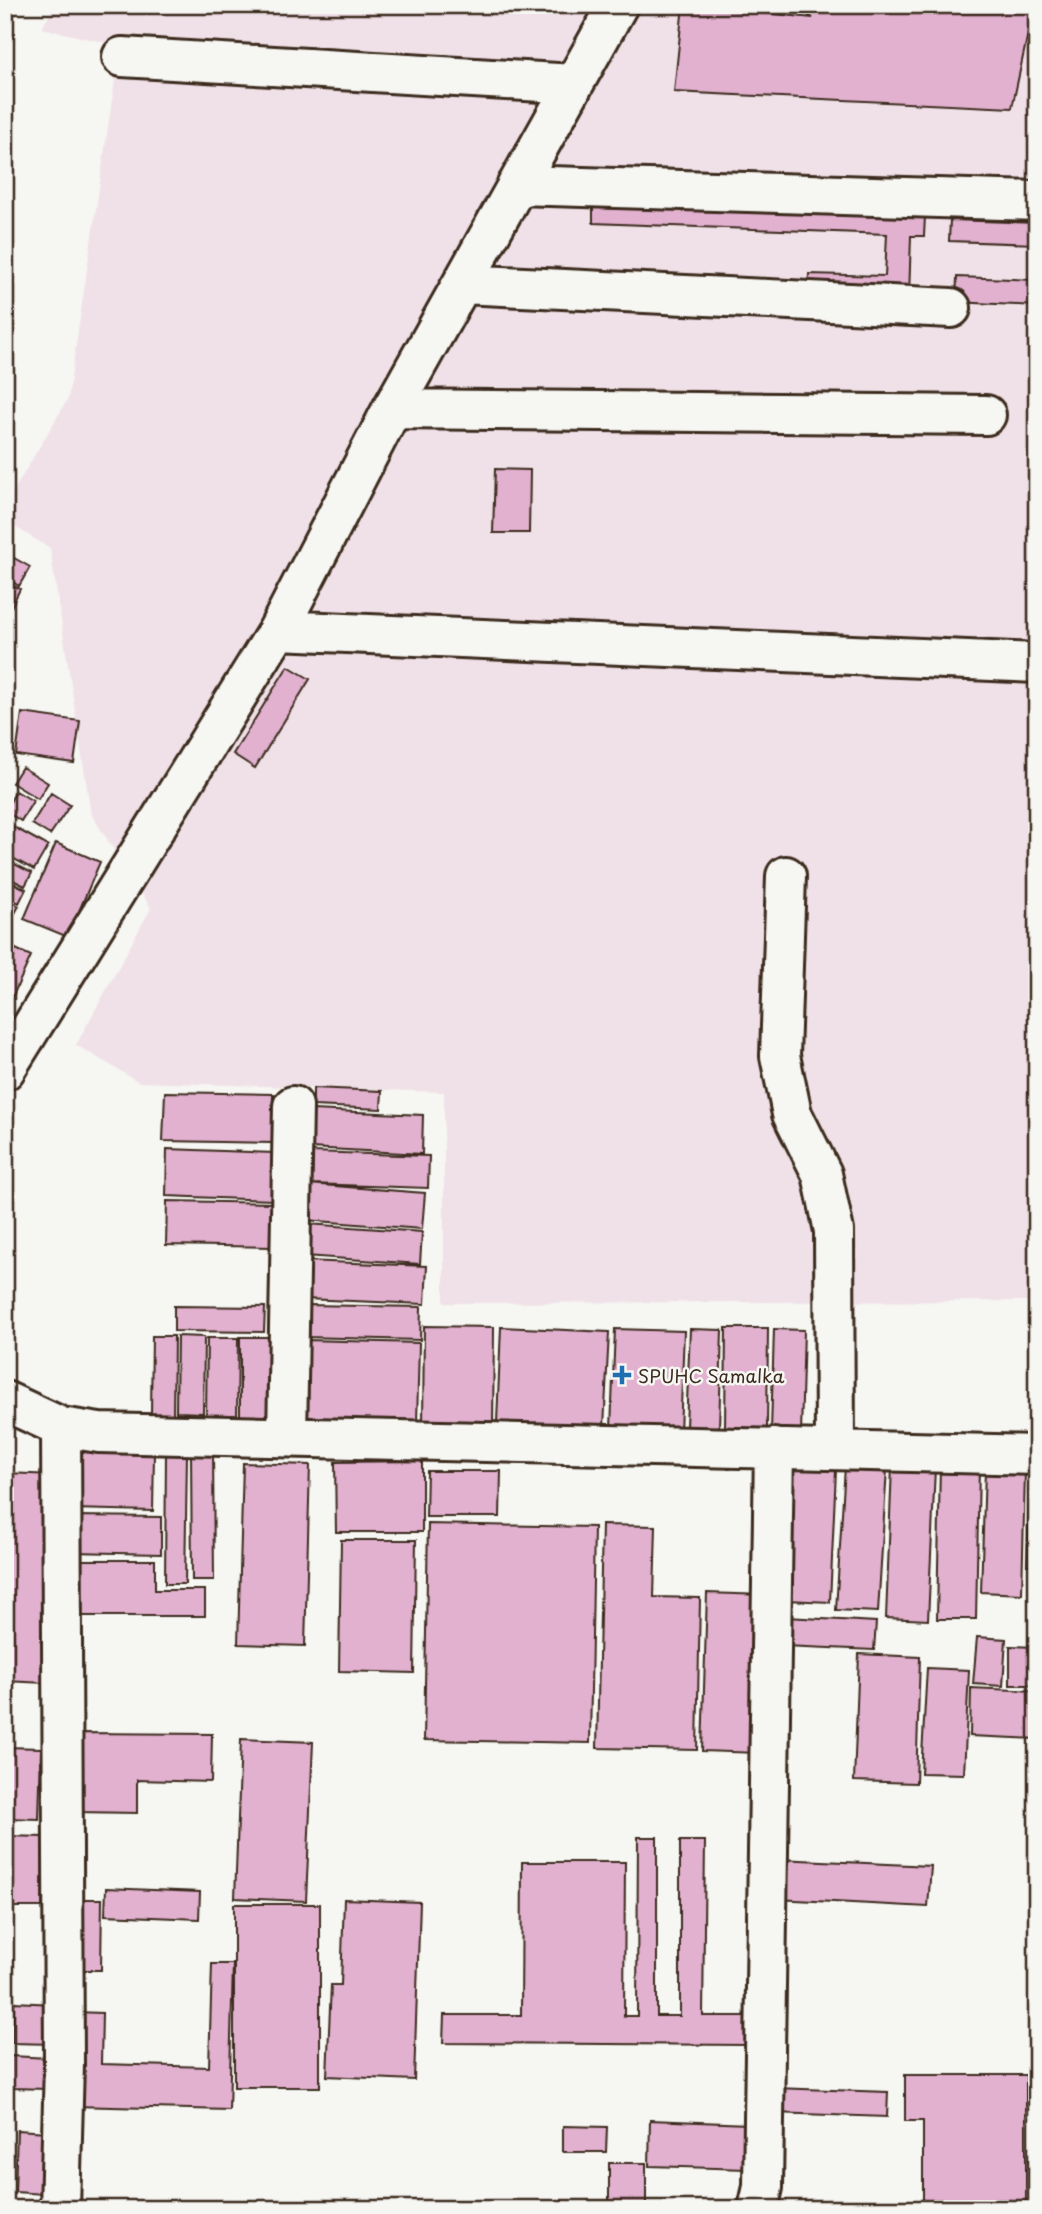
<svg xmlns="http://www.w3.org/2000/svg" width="1042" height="2214" viewBox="0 0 1042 2214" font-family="'Playpen Sans',sans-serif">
  <rect width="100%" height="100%" fill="#f6f6f2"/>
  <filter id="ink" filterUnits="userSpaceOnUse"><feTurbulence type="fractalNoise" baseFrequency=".0143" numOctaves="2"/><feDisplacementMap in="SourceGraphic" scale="14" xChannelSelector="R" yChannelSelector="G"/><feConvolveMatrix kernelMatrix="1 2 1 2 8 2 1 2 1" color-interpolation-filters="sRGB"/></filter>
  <g filter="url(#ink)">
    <path fill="#f0e1e8" d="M55 5H1037V1301L444 1303V1092L139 1082 76 1045 151 908 91 814 50 548 5 521V505L68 399 120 46 42 28Z"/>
    <path fill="#e2b1cf" stroke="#3b2a1e" stroke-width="2" d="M683 5 813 18 791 5H1034L1012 108 674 92Z
      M593 204 925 216 924 236H911L909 297 808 293 809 274 885 276 887 234 593 223Z
      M950 220 1037 223V244L949 241Z
      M957 277 1037 280V306L956 302Z
      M495 469 530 470 529 533H493Z
      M7 554 30 567 19 586 5 577Z
      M5 582 20 589 5 619Z
      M288 666 310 679 255 768 233 754Z
      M22 713 80 721 74 763 16 755Z
      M22 767 48 783 38 799 12 783Z
      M16 791 33 801 21 821 5 811Z
      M51 793 70 805 50 835 32 824Z
      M10 825 48 846 34 870 5 854V833Z
      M56 843 100 862 68 937 24 919Z
      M5 859 32 873 25 886 5 876Z
      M5 879 26 889 19 903 5 896Z
      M5 899 19 906 9 924 5 922Z
      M7 945 31 956 11 1000 5 998Z
      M313 1088 382 1091 381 1109 313 1106Z
      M165 1092 273 1094 272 1143 163 1141Z
      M312 1110 423 1115 422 1154 310 1148Z
      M167 1149 275 1153 274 1200 166 1196Z
      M311 1152 429 1156 428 1188 310 1184Z
      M308 1184 425 1193 422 1229 305 1220Z
      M167 1201 272 1203V1247L166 1245Z
      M307 1224 422 1232 420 1264 305 1256Z
      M305 1261 427 1266 425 1304 304 1299Z
      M306 1305 421 1307 420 1340 305 1337Z
      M174 1306 265 1307 264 1332 174 1331Z
      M424 1326 494 1327 493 1427 423 1426Z
      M501 1327 609 1332 604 1427 497 1422Z
      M726 1328H768L767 1429H725Z
      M615 1329 684 1331 680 1432 611 1429Z
      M690 1329 722 1330 719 1428 686 1427Z
      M774 1329 804 1330 801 1433 771 1432Z
      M152 1336H174L173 1415H151Z
      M177 1336 204 1337 203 1413 176 1412Z
      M240 1337H273V1420H240Z
      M207 1338H238L237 1418H206Z
      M305 1340 419 1343 417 1423 303 1419Z
      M191 1449H213L214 1580H192Z
      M73 1452 154 1453 153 1511 72 1509Z
      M166 1454H187L185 1584H165Z
      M422 1461V1532H336L335 1462Z
      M243 1463 310 1465 305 1646 238 1644Z
      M940 1465 979 1466 976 1619H937Z
      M845 1466 887 1468 878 1612 836 1610Z
      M892 1466 935 1468 928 1620 886 1618Z
      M792 1468 836 1470 830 1602 786 1600Z
      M985 1470 1025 1471 1022 1594 981 1592Z
      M427 1471H501L500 1517H426Z
      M1030 1472H1037V1565H1027Z
      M5 1473 55 1475 46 1683 5 1681Z
      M74 1516 161 1517V1554L73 1552Z
      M428 1524 594 1527 590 1743 424 1740Z
      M602 1525 656 1526 654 1597 700 1598 697 1750 597 1748Z
      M341 1540H416L414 1673 339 1671Z
      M76 1560H155V1590H205V1616H76Z
      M707 1593 764 1595 759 1753 702 1751Z
      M786 1617 876 1622 874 1650 784 1646Z
      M977 1637 1006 1639 1003 1686 973 1684Z
      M1010 1646 1037 1647V1685H1010Z
      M859 1654 920 1657 916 1783 854 1781Z
      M927 1668 969 1670 964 1774 921 1773Z
      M971 1688 1037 1691V1739L970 1736Z
      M77 1733 212 1734 211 1782 137 1780V1813L76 1812Z
      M241 1739 313 1742 306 1901 235 1898Z
      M5 1747 41 1748 39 1819 5 1818Z
      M5 1836 44 1837 42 1907H9L10 1881 5 1880Z
      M638 1837H657V2016H680V1841H705L703 2016H748V2045L443 2043 444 2015H521L522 1862H625L624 2016H637Z
      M778 1859 931 1866 928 1907 777 1899Z
      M106 1888 200 1892 199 1919 105 1915Z
      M76 1899H102L101 1970H74Z
      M344 1899 420 1902 414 2080 327 2076 331 1985H341Z
      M234 1904H320V2087H234Z
      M212 1964H233L229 2110 73 2106 75 2012 102 2013 101 2064 209 2067Z
      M14 2002 54 2004 53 2044 12 2043Z
      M11 2056 48 2058 47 2089 11 2088Z
      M905 2075H1026V2209H923V2121H905Z
      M774 2088 888 2092 887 2117 773 2113Z
      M650 2120 748 2124 747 2169 649 2166Z
      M563 2126 607 2127 606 2152H563Z
      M17 2130 47 2132 44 2194 15 2192Z
      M609 2163H646V2209H609Z"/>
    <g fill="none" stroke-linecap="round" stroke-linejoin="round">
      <defs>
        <path id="minor" d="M122 57 574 84
          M517 185 1037 201
          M462 284 951 308
          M392 409 986 415
          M278 630 1037 663
          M786 876 780 1056 792 1114 822 1174 834 1231 835 1449
          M5 1070 278 630 392 409 618 5
          M5 1401 61 1427 99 1433 1037 1455
          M287 1437 293 1106
          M60 2209 64 2064 61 1427
          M758 2209 763 2187 774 1448"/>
      </defs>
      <use href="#minor" stroke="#3b2a1e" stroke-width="44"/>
      <use href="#minor" stroke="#f6f6f2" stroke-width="38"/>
    </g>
  </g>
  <path fill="#1f6fb2" stroke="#f6f6f2" stroke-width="2.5" d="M618.5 1364.5h7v7h7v7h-7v7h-7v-7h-7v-7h7z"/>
  <g text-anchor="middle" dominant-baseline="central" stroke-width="5" stroke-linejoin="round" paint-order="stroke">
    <g font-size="18" fill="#3b2a1e" stroke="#f6f6f2" text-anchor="start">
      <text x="638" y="1375">SPUHC Samalka</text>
    </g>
  </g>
  <rect width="1042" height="2214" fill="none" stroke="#f6f6f2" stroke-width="28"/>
  <rect x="14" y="14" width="1014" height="2186" fill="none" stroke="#3b2a1e" stroke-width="2.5" filter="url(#ink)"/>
</svg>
